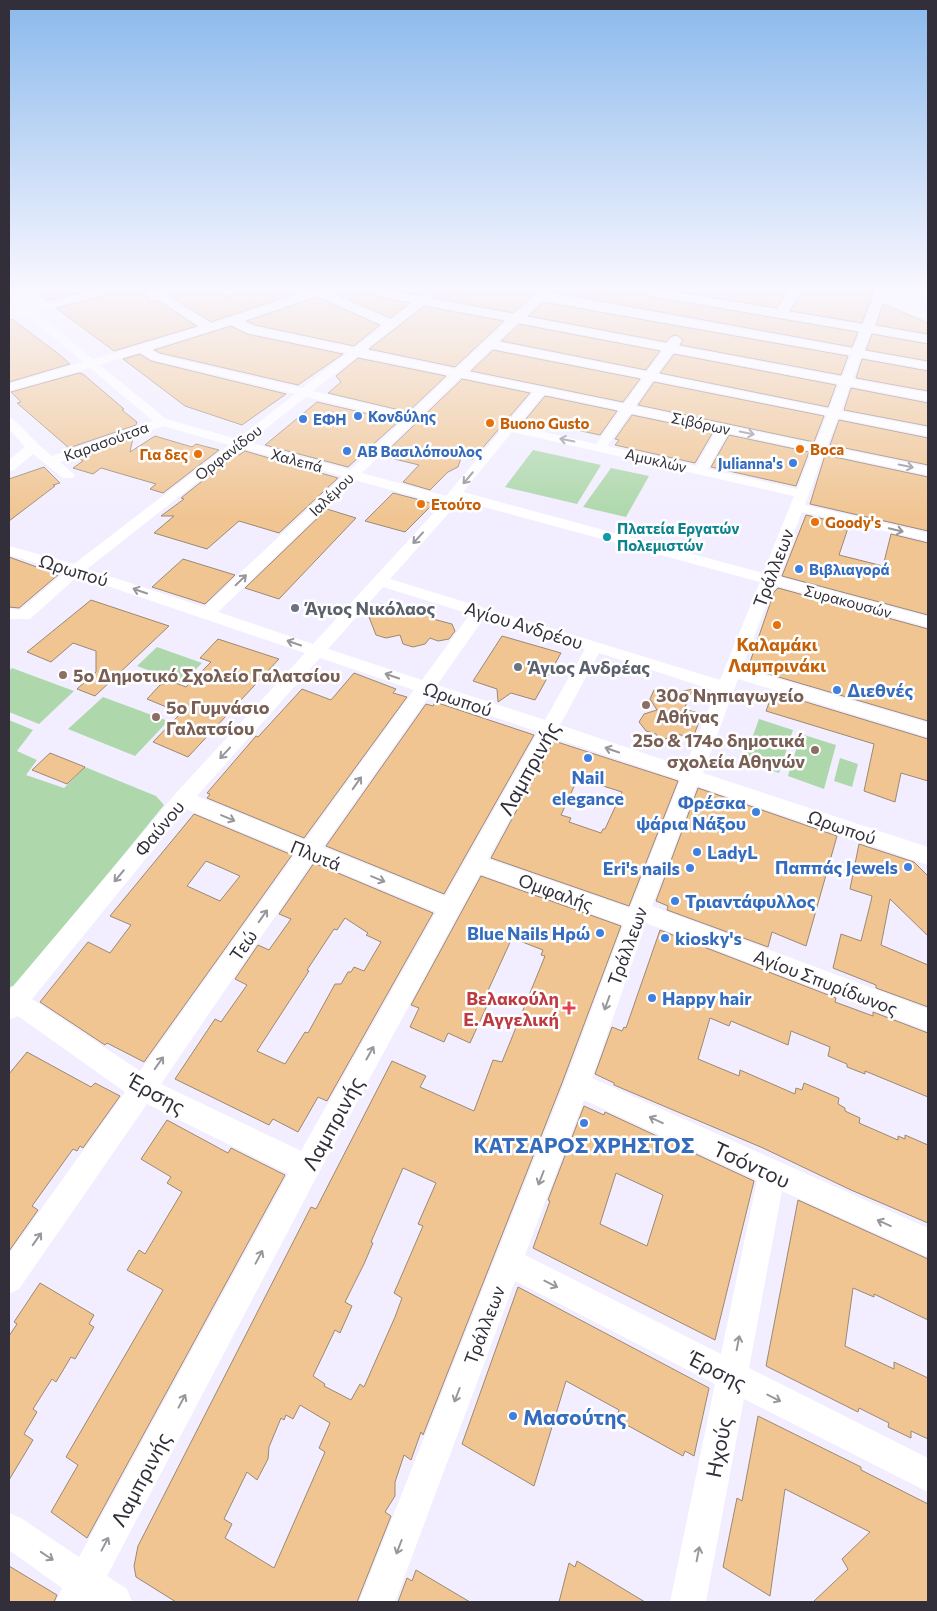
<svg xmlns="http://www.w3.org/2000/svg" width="937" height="1611" viewBox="0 0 937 1611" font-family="Commissioner,sans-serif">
  <rect width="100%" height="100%" fill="#f2eeff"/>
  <path fill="#aed8ab" d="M533 450 601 465 577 504 505 487Z
    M611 468 649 476 626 517 583 507Z
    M157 647 202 663 182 683 137 666Z
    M12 668 74 691 39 724 9 712V671Z
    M103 697 168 721 135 756 68 729Z
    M759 719 793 730 779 773 744 761Z
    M9 720 33 730 17 751 37 760 26 775 64 788 85 767 156 796 164 805 18 985 9 987Z
    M801 734 836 745 824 789 788 776Z
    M840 758 858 764 852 787 834 781Z"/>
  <path fill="#f0c592" stroke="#9b8973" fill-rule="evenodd" d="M35 292H84L47 301Z
    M107 292H146L150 302 157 300 197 326 114 351 56 308 104 296Z
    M178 292H220L229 297 237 292H302L211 322 168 295Z
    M330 292H375L377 297 410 303 391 318Z
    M398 292H537L513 313 434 298 428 292 420 295Z
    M551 292H646L653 297 858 332 852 347Z
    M677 292H787L777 308Z
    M801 292H874L862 323 790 311Z
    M317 297 380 325 354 346 255 325 246 321Z
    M543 302 848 356 841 375 680 345 683 340 677 335 672 336 666 342 528 316Z
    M883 304 928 323V334L876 325Z
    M424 306 504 321 455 367 369 349Z
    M12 319 60 355 70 364 9 382V320Z
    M519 324 660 351 646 370 501 341Z
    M231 326 247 334 343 354 298 385 160 353 154 350Z
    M872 334 928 344V361L866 350Z
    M493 350 640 379 623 402 471 371Z
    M140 354 151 361 286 394 242 425 185 406 123 359Z
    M674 354 836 385 828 407 660 373Z
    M358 358 446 376 408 412 328 393 341 382 336 376Z
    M862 359 928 371V391L856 378Z
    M79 373 83 374 124 409 122 410 137 422 136 425 69 448 17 403 21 402 11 392Z
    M462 379 530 393 473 459 461 458 458 467 448 472 430 490 403 482 419 465 382 456Z
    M654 382 824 416 814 442 638 405Z
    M851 388 928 403V426L844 410Z
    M545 396 617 411 600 435 526 419Z
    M317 402 399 421 348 467 265 445Z
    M632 415 713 432 695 463 615 445 619 440 615 439Z
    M839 420 928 438V465L830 445Z
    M729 435 809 452 796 486 711 467Z
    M155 436 192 447 196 444 219 450 163 493 150 489 156 484 101 468 93 474 73 468 83 461 78 458 133 438 130 452Z
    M245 451 338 478 279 533 239 521 207 549 154 533 174 516H161L184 499 181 498 236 454 239 455Z
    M825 455 928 477V531L810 504Z
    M44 467 60 483 53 485 55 486 9 521V479Z
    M393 493 420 500 433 504 405 532 365 521Z
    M327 509 356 518 279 599 245 588Z
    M806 515 849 525 839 555 883 566 891 534 928 543V615L782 576Z
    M9 557 34 566 59 574 19 608 9 607Z
    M183 559 235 575 205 604 152 587Z
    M778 588 928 629V721L748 668 774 592Z
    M91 600 169 626 95 696 77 689 96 672V651L73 643 51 662 27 652Z
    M382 604 401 609 413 606 430 612 433 619 452 624 455 631 449 639 438 641 430 638 425 644 413 647 403 644 400 635 386 638 376 635 367 612 372 606Z
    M502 636 561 653 535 700 511 693 498 702 497 689 473 681Z
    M218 639 279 659 188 757 153 742 181 713 147 699 160 685 173 682 186 687 211 662 200 658Z
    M354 673 396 689 393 693 407 697 304 838 207 798 210 794 207 793 256 736 258 737 302 689 331 700Z
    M669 689 674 693 693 689 684 709 702 714 694 735 691 733 689 738 678 734 660 741 656 734 646 731 639 722 644 714 657 710 650 699 654 690Z
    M773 692 928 739V781L901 773 895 802 864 791 874 744 766 711Z
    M435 702 534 735 444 894 326 846 426 704 433 706Z
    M554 741 678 781 629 906 491 858ZM578 778 622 792 605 829H603L601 833 569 822 571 818 561 815Z
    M50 753 85 767 67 784 32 770Z
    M698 788 837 836 806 946 772 932 768 947 667 910 668 906 656 901Z
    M194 814 292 855 144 1062 107 1043 105 1045 99 1041 40 1002 88 942 110 953 131 925 110 916ZM206 861 240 876 220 901 187 886Z
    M859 844 914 862 928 876V936L890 899 881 945 928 965V1007L876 988V985L833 968 841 934 861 941 871 901 872 896 850 889Z
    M314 863 433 913 327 1101 318 1097 298 1132 273 1119 269 1125 175 1079 215 1019 221 1022 247 985 235 979 258 945 269 950 291 919 279 914ZM345 918 368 933 366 935 381 942 364 971 354 967 351 972H348L341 984H335L308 1033 305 1032 285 1064 257 1051 309 971 307 970 334 929 337 930Z
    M481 876 621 926 562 1083 423 1435 421 1432 411 1460 404 1455 395 1482V1496L385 1512 391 1516 357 1602H176L136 1577 134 1566 138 1546 311 1207 316 1209 392 1061 426 1076 420 1087 474 1111 493 1060 502 1062 545 956 541 955 543 950 512 938 486 995 491 997 470 1043 448 1033 444 1042 410 1027 419 1008 411 1005ZM403 1168 436 1183 418 1224 423 1226 394 1293 402 1298 395 1317 364 1387 360 1384 351 1400 324 1386 325 1384 313 1376 335 1330 340 1333 352 1306 345 1302 364 1264 373 1243 371 1242ZM300 1405 330 1423 319 1448 325 1452 274 1568 225 1538 232 1524 224 1519 247 1472 257 1480 268 1459 269 1447 281 1418 284 1420 286 1415 293 1419Z
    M660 930 836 998 835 1002 873 1016V1012L928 1033V1097L865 1071V1074L847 1067V1064L828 1056 830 1047 791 1031 788 1045 731 1021 729 1026 710 1018 698 1059 739 1076 740 1070 795 1094 796 1088 802 1090 804 1083 839 1098 838 1104 845 1108V1111L860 1118 859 1123 898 1140V1136L905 1139V1135L928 1145V1223L851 1190 763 1148 614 1085V1083L595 1074 612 1027 622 1031 624 1027 626 1028Z
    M27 1052 91 1087 95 1083 120 1096 83 1148 80 1146 77 1151 73 1149 32 1206 38 1210 9 1251V1074Z
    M584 1106 604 1115 605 1112 754 1181 715 1340 533 1248 550 1201 548 1200ZM616 1173 663 1195 647 1246 600 1224Z
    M167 1120 228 1153 231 1148 285 1175 87 1538 51 1512 78 1465 66 1457 163 1290 127 1270 139 1250 145 1254 182 1192 167 1183 171 1177 141 1159Z
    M798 1200 928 1259V1320L874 1294V1297L853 1288 845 1346 894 1369V1362L928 1378V1439L911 1431V1438L888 1427 889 1423 859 1408 858 1412 766 1366Z
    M40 1283 94 1315 89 1324 94 1327 75 1359 71 1357 56 1382 52 1379 33 1409 37 1412 24 1434 33 1440 9 1480V1336L17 1324 14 1322Z
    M518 1287 709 1388 694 1456 685 1451 683 1456 616 1419 619 1410 566 1381 534 1486 462 1444Z
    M758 1416 861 1467V1470L928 1504V1602H813L848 1569 842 1559 870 1532 785 1489 770 1596 723 1567 737 1498 742 1501Z
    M577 1561 645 1602H559L569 1563 575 1567Z
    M9 1566 57 1595 54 1602H9Z
    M416 1570 470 1602H398L407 1578 412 1581Z"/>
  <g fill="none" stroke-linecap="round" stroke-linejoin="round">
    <path fill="#fff" fill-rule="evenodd" d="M9 292 29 307 90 292H105L104 294 35 311 93 359 201 327 148 292H159L211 324 307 292H326L391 320 414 302 377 295V292H389L420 297 427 294 432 297 430 299 514 315 539 292H549L547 294 853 349 861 331 653 295 648 292H668L778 310 789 292H799L787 312 863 325 876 292H886L885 296 928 314V321L882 302 873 326 928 336V342L871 332 863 351 928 363V369L861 357 853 379 928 393V401L850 386 841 411 928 428V436L838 418 827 446 928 467V475L824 453 805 505 928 533V541L802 512 777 576 928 617V627L774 585 742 668 928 723V737L738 679 703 773 928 847V865L697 786 652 906 928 1009V1031L646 923 592 1078 928 1228V1257L782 1191 749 1368 928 1458V1492L744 1399 706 1602H670L715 1384 515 1281 395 1602H359L564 1084 623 925 480 874 316 1178 107 1576 127 1589 132 1602H56L62 1588 9 1550V1513L21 1518 79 1557 288 1174 147 1104 19 1289 9 1294V1254L125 1092 18 1016 9 1020V991L176 793 305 653 78 576 30 619H9V609L20 610 65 572 9 555V546L74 564 229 445 163 426 60 462 75 475 73 478H63L33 454 14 470 9 471V460L25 447 9 429V418L13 419 38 444 52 456 153 421 90 368 9 391V384L83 362 26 314 9 318V312L20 309 9 300ZM317 295 384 325 354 348 254 327 241 321ZM542 300 851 355 842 377 677 346 681 340 676 337 672 338 667 344 524 317ZM424 304 508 320 456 369 365 350ZM518 322 663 350 647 372 497 342ZM231 324 247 332 347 353 302 388 159 355 150 349ZM492 348 643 378 624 404 467 372ZM140 352 151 359 295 394 237 439 166 419 100 365ZM673 352 839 384 829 409 657 374ZM358 356 450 375 409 414 313 391ZM461 377 533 392 446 496 362 473ZM653 380 827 415 815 444 635 406ZM544 394 620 410 596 444 518 426ZM306 397 403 420 350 470 249 442ZM631 413 716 431 696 466 607 446ZM512 432 794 496 763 573 463 492ZM728 433 812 451 797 489 708 469ZM241 448 343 476 204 607 87 569ZM355 480 442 504 313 644 218 612ZM458 500 760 582 720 680 390 579 456 505ZM383 587 470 614 422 680 328 649ZM484 618 585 649 545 720 437 685ZM599 653 716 691 685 767 560 725ZM320 658 414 690 305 840 197 796ZM430 695 538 732 445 896 323 847ZM554 738 680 780 630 908 488 859ZM186 809 295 854 140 1071 32 999ZM313 861 436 912 301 1151 161 1084ZM584 1100 757 1180 721 1354 525 1255Z
      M222 292H235L230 295Z
      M887 292H911L928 294V300L892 295Z"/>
  </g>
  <defs><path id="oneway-shaft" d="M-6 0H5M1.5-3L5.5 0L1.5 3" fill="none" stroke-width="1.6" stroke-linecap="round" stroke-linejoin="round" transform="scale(1.25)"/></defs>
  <g stroke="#98979c">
    <use href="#oneway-shaft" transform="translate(747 433) rotate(12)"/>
    <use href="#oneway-shaft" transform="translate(567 440) rotate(-168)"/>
    <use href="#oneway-shaft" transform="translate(906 466) rotate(12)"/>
    <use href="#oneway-shaft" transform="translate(468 478) rotate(130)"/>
    <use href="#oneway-shaft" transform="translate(896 530) rotate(13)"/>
    <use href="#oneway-shaft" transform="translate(418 538) rotate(132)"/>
    <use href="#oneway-shaft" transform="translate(241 580) rotate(-44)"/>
    <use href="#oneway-shaft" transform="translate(140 591) rotate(-161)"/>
    <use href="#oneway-shaft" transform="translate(294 643) rotate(-161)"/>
    <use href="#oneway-shaft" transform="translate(392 676) rotate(-161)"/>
    <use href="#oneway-shaft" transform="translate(612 750) rotate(-161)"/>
    <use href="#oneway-shaft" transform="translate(225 753) rotate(133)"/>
    <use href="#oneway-shaft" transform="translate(357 783) rotate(-55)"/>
    <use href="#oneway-shaft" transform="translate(228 818) rotate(23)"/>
    <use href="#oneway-shaft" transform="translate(119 876) rotate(130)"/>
    <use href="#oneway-shaft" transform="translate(378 879) rotate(22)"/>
    <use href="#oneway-shaft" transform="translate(263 916) rotate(-55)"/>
    <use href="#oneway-shaft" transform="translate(607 1003) rotate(110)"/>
    <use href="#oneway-shaft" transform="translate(370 1053) rotate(-61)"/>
    <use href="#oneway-shaft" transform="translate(159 1063) rotate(-55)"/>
    <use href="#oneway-shaft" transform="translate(656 1120) rotate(-155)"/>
    <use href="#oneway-shaft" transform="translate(541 1178) rotate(111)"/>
    <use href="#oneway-shaft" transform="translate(884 1223) rotate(-156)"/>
    <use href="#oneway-shaft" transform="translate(37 1239) rotate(-55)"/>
    <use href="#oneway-shaft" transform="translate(259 1257) rotate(-62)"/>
    <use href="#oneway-shaft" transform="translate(551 1284) rotate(27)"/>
    <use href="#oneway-shaft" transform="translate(738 1343) rotate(-79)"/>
    <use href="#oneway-shaft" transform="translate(457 1395) rotate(111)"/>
    <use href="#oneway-shaft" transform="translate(774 1398) rotate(27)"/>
    <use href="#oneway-shaft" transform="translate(182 1401) rotate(-62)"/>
    <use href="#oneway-shaft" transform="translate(105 1544) rotate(-62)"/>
    <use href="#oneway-shaft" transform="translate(399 1547) rotate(111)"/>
    <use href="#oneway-shaft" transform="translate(698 1554) rotate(-79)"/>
    <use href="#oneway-shaft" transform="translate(47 1556) rotate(34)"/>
  </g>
  <linearGradient id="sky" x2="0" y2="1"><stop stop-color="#8ab9ec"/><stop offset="0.56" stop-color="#f9f7ff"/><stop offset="1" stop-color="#f9f7ff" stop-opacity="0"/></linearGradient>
  <rect width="937" height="517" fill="url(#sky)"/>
  <g fill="#3f7fe0" stroke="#fff" stroke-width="2">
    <circle cx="358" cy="416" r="5"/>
    <circle cx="303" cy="419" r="5"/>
    <circle cx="347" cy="451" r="5"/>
    <circle cx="793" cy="463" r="5"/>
    <circle cx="799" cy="569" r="5"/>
    <circle cx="837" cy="690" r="5"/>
    <circle cx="588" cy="758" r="5"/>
    <circle cx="756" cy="812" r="5"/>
    <circle cx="697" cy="852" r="5"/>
    <circle cx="908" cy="867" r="5"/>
    <circle cx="690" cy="868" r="5"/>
    <circle cx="675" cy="901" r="5"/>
    <circle cx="600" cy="933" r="5"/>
    <circle cx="665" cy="938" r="5"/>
    <circle cx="652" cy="998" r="5"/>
    <circle cx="584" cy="1123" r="5"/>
    <circle cx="513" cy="1416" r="5"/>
  </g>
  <g fill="#e8710a" stroke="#fff" stroke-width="2">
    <circle cx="490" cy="423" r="5"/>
    <circle cx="800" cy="449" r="5"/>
    <circle cx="198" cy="454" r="5"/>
    <circle cx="421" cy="504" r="5"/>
    <circle cx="815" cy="522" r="5"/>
    <circle cx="777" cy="625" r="5"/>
  </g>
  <circle fill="#0f9aa8" stroke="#fff" stroke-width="2" cx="607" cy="537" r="5"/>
  <g fill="#6b7280" stroke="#fff" stroke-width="2">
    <circle cx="295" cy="608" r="5"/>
    <circle cx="518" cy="667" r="5"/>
  </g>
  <g fill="#8d6e63" stroke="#fff" stroke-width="2">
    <circle cx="63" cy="675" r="5"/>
    <circle cx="646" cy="705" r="5"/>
    <circle cx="156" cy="717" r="5"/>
    <circle cx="815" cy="750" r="5"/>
  </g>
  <path fill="#e0444e" stroke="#fff" stroke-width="2" d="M566.5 1000.5h5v5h5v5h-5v5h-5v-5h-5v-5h5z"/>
  <g text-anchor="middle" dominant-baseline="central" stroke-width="5" stroke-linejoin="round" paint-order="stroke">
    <g font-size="15" font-weight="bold" fill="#366cbe" stroke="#fff" text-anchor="start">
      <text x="368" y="416">Κονδύλης</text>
      <text x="313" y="419">ΕΦΗ</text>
      <text x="357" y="451">ΑΒ Βασιλόπουλος</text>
      <text x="783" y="463" text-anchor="end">Julianna's</text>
      <text x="809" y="569">Βιβλιαγορά</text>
    </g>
    <g font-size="15" font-weight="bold" fill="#c56008" stroke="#fff" text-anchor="start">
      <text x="500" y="423">Buono Gusto</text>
      <text x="810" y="449">Boca</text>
      <text x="188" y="454" text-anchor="end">Για δες</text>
      <text x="431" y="504">Ετούτο</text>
      <text x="825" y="522">Goody's</text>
    </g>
    <g font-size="15" fill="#322f3a" stroke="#fff">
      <text transform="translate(701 423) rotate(12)">Σιβόρων</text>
      <text transform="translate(106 441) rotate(-20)">Καρασούτσα</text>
      <text transform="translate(228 452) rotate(-38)">Ορφανίδου</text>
      <text transform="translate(297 460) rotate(15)">Χαλεπά</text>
      <text transform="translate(656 460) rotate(13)">Αμυκλών</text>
      <text transform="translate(331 494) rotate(-44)">Ιαλέμου</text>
      <text transform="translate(848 601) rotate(15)">Συρακουσών</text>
    </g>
    <g font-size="15" font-weight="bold" fill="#0d838f" stroke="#fff" text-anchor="start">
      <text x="617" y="528">Πλατεία Εργατών<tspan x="617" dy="17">Πολεμιστών</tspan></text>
    </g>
    <g font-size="18" fill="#322f3a" stroke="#fff">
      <text transform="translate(773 568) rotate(-69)">Τράλλεων</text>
      <text transform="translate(74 570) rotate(17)">Ωρωπού</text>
      <text transform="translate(524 625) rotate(17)">Αγίου Ανδρέου</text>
      <text transform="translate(458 699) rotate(19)">Ωρωπού</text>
      <text transform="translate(842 827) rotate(19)">Ωρωπού</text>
      <text transform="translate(159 828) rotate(-50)">Φαύνου</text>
      <text transform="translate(316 855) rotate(22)">Πλυτά</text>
      <text transform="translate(556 892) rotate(20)">Ομφαλής</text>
      <text transform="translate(243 945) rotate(-55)">Τεώ</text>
      <text transform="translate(627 946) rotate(-70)">Τράλλεων</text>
      <text transform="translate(826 982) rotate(21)">Αγίου Σπυρίδωνος</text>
      <text transform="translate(484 1325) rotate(-69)">Τράλλεων</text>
    </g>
    <g font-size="18" font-weight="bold" fill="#5b616d" stroke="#fff" text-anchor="start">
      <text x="305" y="608">Άγιος Νικόλαος</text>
      <text x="528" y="667">Άγιος Ανδρέας</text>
    </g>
    <g font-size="18" font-weight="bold" fill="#c56008" stroke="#fff">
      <text x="777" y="644">Καλαμάκι<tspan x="777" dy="21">Λαμπρινάκι</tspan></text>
    </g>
    <g font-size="18" font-weight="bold" fill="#785e54" stroke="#fff" text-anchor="start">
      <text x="73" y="675">5ο Δημοτικό Σχολείο Γαλατσίου</text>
      <text x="656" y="695">30ο Νηπιαγωγείο<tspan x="656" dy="21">Αθήνας</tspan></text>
      <text x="166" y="707">5ο Γυμνάσιο<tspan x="166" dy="21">Γαλατσίου</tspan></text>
      <text x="805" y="740" text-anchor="end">25ο &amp; 174ο δημοτικά<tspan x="805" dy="21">σχολεία Αθηνών</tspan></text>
    </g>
    <g font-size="18" font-weight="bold" fill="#366cbe" stroke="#fff" text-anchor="start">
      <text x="847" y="690">Διεθνές</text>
      <text x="588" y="777" text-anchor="middle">Nail<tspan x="588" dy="21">elegance</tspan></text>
      <text x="746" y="802" text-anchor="end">Φρέσκα<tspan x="746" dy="21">ψάρια Νάξου</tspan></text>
      <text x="707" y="852">LadyL</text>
      <text x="898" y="867" text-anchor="end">Παππάς Jewels</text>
      <text x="680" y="868" text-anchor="end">Eri's nails</text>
      <text x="685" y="901">Τριαντάφυλλος</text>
      <text x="590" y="933" text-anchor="end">Blue Nails Ηρώ</text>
      <text x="675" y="938">kiosky's</text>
      <text x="662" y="998">Happy hair</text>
    </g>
    <g font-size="18" font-weight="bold" fill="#be3a42" stroke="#fff" text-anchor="end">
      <text x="559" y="998">Βελακούλη<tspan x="559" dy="21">Ε. Αγγελική</tspan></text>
    </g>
    <g font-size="21" fill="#322f3a" stroke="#fff">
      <text transform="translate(528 768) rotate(-61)">Λαμπρινής</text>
      <text transform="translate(157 1093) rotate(29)">Έρσης</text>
      <text transform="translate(332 1123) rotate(-61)">Λαμπρινής</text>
      <text transform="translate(752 1164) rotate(25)">Τσόντου</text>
      <text transform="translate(718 1370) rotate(27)">Έρσης</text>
      <text transform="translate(718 1447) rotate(-79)">Ηχούς</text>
      <text transform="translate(140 1479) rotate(-62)">Λαμπρινής</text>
    </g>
    <g font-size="21" font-weight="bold" fill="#366cbe" stroke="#fff">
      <text x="584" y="1144">ΚΑΤΣΑΡΟΣ ΧΡΗΣΤΟΣ</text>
      <text x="523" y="1416" text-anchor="start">Μασούτης</text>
    </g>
  </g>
  <rect width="937" height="1611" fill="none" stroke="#322f3a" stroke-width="20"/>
</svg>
